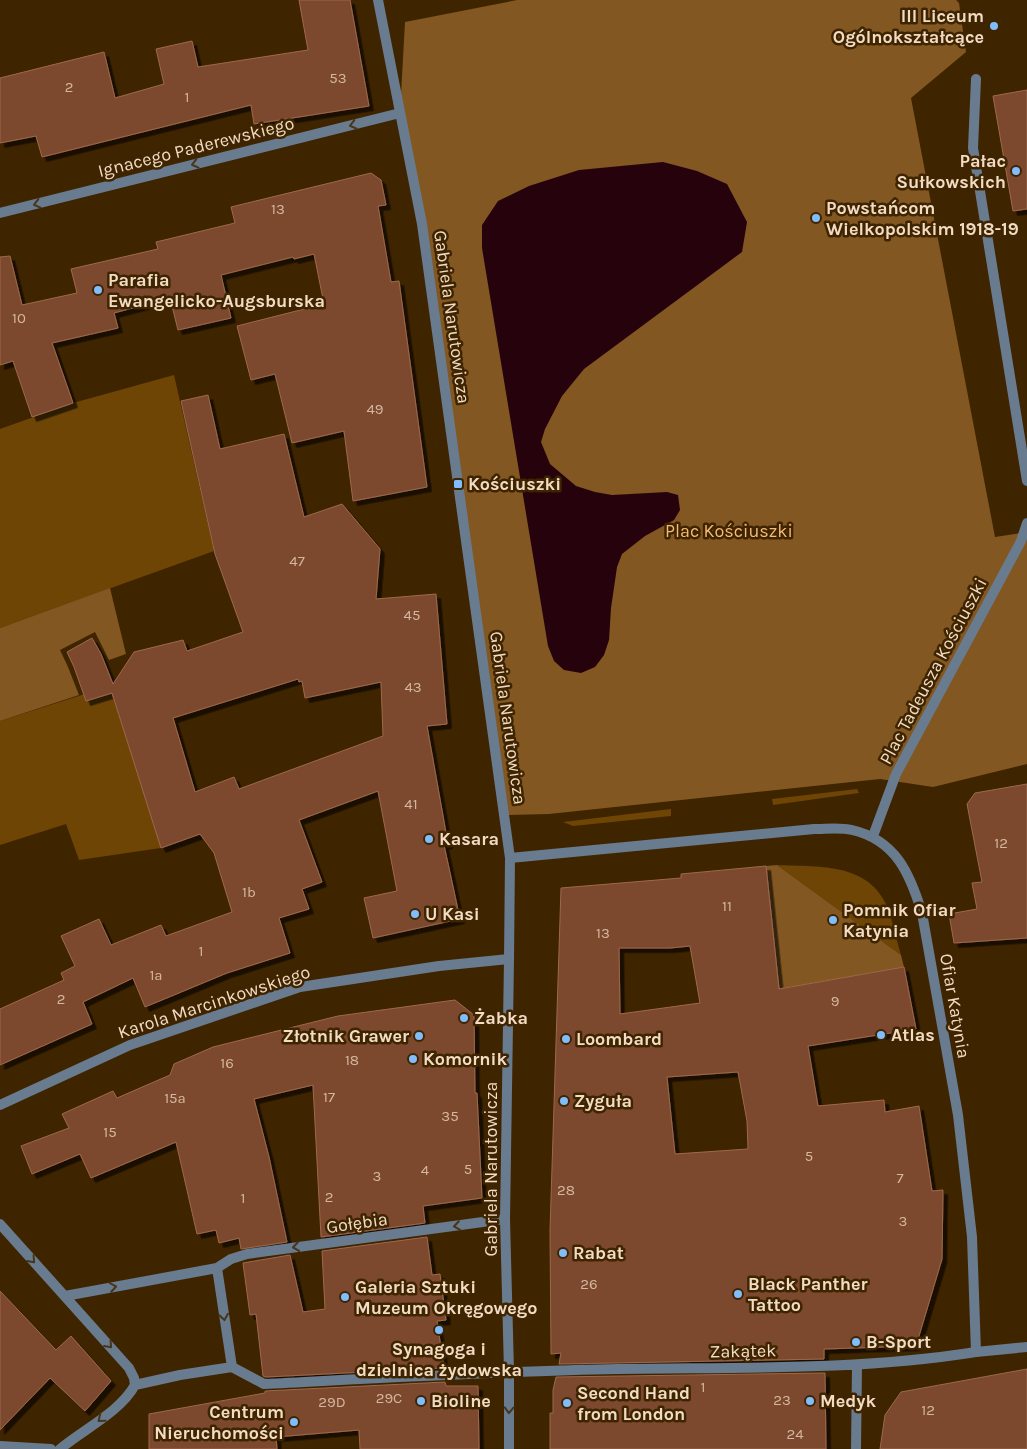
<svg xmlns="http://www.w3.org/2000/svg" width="1027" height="1449" viewBox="0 0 1027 1449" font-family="Karla,sans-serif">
  <defs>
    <filter id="shadow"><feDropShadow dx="4.5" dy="4.5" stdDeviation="0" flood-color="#0009"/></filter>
  </defs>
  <rect width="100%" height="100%" fill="#3f2400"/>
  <path fill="#6f4505" d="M174 375 214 551 0 628V429L73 403Z
    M110 686 161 848 79 860 66 824 0 845V721Z
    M857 789 859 793 773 805 772 799Z
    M671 809V816L573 826 563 822Z
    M777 865C816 867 866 862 886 904 893 920 896 939 901 955Z"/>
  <path fill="#825721" d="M517 0H956L959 3 966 52 911 98 995 537 1027 532V764L933 787 880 779 549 814 505 815 422 224 400 113 405 22Z
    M110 588 126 654 109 660 95 632 60 650 68 667 79 695 0 721V628Z
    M777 865 901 955 904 967 778 989 766 866Z"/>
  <path fill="#26030c" d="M663 162 697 171 727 184 747 222 742 252 584 369 562 396 545 429 541 442 550 464 576 486 595 492 612 495 667 492 678 495 680 510 674 520 645 536 622 554 617 567 611 608 609 640 604 655 595 667 581 673 564 670 554 661 548 646 482 248V225L498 201 529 186 579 170Z"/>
  <path fill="#7b492d" stroke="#9e694c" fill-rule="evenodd" filter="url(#shadow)" d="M299 0H350L369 106 254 124 251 105 42 157 36 136 0 143V78L104 52 115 98 164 84 156 49 192 41 198 67 308 50Z
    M1027 90V209L1013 211 993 96Z
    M371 173 381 180 386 205 378 206 391 282 399 281 427 487 353 501 344 431 292 443 275 374 251 380 237 326 324 304 314 254 294 259 293 257 221 275 231 318 178 330 170 298 114 313 118 328 52 343 73 403 32 417 13 361 0 365V257L10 256 22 305 77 293 71 269 158 249 156 242 235 223 231 207Z
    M208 395 220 449 284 434 304 517 342 504 380 549 376 599 436 594 447 724 427 726 448 844 444 845 460 919 373 938 364 898 397 891 378 791 299 820 322 882 302 889 309 909 279 918 290 953 227 973 145 1007 133 978 83 1002 92 1024 0 1065V1009L64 980 61 973 75 966 61 936 99 919 111 945 161 925 166 936 232 912 214 853 200 834 161 848 112 693 86 701 74 667 67 652 92 638 101 654 113 684 134 652 183 640 187 651 243 632 215 554 181 401ZM298 679 299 682 302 681 305 698 381 682 383 736 239 789 234 777 195 792 173 718Z
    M1027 784V938L954 943 949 914 977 909 972 883 982 882 967 804 975 793Z
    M766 866 779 989 904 967 916 1029 808 1046 818 1106 884 1100 885 1112 919 1106 932 1191 943 1190 942 1259 916 1346 824 1349V1359L559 1364 561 1353 551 1354 550 1230 561 888 681 878V874ZM690 946 700 1003 620 1014 619 948H670ZM738 1072 747 1121 748 1149 675 1154 667 1077Z
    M455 1000 474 1015 475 1093H477L482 1198 423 1206 425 1223 321 1237 313 1085 254 1099 269 1157 287 1242 241 1249 239 1238 219 1243 216 1230 197 1234 176 1142 91 1178 80 1154 32 1174 21 1146 69 1128 62 1114 113 1091 117 1098 170 1075 174 1064 213 1047 338 1016Z
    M427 1237 432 1275 440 1274 446 1320 437 1321 444 1368 266 1377 263 1376 256 1314 250 1315 243 1263 290 1255 303 1312 325 1309 322 1251Z
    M0 1291 56 1350 71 1336 111 1381 85 1411 50 1378 0 1430Z
    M1027 1369V1449H880L885 1415 901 1392Z
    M825 1373 826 1449H550V1413H553V1390L556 1377Z
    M445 1382 446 1386H478L479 1449H360L359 1430 276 1437 277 1449H149V1414L265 1393V1391Z"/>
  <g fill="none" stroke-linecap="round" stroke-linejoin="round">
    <path stroke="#697b8e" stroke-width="10" d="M232 1367 264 1384C382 1378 500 1371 618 1369 737 1367 857 1371 976 1352
      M856 1449 857 1365"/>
    <path stroke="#697b8e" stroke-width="10" d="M378 0 422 224 510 858
      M976 79 973 148 1027 481
      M0 213 400 113
      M873 836 896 774 1021 541 1027 523
      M0 1224 129 1368 134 1378 135 1385
      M65 1296 217 1268 231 1259 247 1254 505 1219
      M135 1385 180 1375 232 1367 217 1268
      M0 1446 51 1449
      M60 1449C84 1429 120 1412 135 1385
      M509 1449V1371L505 1219 509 959"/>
    <path stroke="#697b8e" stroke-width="10" d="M0 1105 130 1045 300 987 439 966 509 959 510 858 814 829C826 829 840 827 852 830 896 840 910 874 922 913L958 1115 972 1237 976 1352 1027 1347"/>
  </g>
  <defs><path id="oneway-chevron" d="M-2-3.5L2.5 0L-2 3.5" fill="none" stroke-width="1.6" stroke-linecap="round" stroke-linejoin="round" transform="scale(1.25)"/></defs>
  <g stroke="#47351c">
    <use href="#oneway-chevron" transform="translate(353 125) rotate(166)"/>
    <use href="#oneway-chevron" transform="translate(195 164) rotate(166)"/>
    <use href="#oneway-chevron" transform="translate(37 204) rotate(166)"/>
    <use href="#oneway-chevron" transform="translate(457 1226) rotate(172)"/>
    <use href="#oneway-chevron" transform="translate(296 1247) rotate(172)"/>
    <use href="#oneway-chevron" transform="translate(32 1260) rotate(48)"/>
    <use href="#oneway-chevron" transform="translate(113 1287) rotate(-10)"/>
    <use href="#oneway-chevron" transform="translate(224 1317) rotate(81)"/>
    <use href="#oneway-chevron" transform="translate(109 1345) rotate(48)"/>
    <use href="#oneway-chevron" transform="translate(509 1410) rotate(91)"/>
    <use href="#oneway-chevron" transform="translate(101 1419) rotate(141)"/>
  </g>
  <g fill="#80bdfa" stroke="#3f2400" stroke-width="2">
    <circle cx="994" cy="26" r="5"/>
    <circle cx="1016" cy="171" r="5"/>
    <circle cx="816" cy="218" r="5"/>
    <circle cx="98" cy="290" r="5"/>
    <rect x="453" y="479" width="10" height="10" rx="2.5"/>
    <circle cx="429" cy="839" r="5"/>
    <circle cx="415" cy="914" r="5"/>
    <circle cx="833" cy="920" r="5"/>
    <circle cx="464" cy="1018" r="5"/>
    <circle cx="881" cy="1035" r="5"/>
    <circle cx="419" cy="1036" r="5"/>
    <circle cx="566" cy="1039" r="5"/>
    <circle cx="413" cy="1059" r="5"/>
    <circle cx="564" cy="1101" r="5"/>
    <circle cx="563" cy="1253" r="5"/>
    <circle cx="738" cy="1294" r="5"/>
    <circle cx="345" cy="1297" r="5"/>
    <circle cx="439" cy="1330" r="5"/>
    <circle cx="856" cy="1342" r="5"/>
    <circle cx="421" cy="1401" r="5"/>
    <circle cx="810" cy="1401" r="5"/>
    <circle cx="567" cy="1403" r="5"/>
    <circle cx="294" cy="1422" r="5"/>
  </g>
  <g text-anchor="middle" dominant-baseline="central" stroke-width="5" stroke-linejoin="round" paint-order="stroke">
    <g font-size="15" fill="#d4b79e">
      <text x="338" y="78">53</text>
      <text x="69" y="87">2</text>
      <text x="187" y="97">1</text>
      <text x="278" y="209">13</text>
      <text x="19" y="318">10</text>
      <text x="375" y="409">49</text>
      <text x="297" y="561">47</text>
      <text x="412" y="615">45</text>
      <text x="413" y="687">43</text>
      <text x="411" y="804">41</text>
      <text x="1001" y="843">12</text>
      <text x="249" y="892">1b</text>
      <text x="727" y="906">11</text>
      <text x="603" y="933">13</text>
      <text x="201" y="951">1</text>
      <text x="156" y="975">1a</text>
      <text x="61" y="999">2</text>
      <text x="835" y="1001">9</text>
      <text x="352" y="1060">18</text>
      <text x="227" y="1063">16</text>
      <text x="329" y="1097">17</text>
      <text x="175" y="1098">15a</text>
      <text x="450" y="1116">35</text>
      <text x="110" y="1132">15</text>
      <text x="809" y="1156">5</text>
      <text x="468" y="1169">5</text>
      <text x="425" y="1170">4</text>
      <text x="377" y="1176">3</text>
      <text x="900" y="1178">7</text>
      <text x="566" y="1190">28</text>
      <text x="329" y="1197">2</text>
      <text x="243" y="1198">1</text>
      <text x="903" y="1221">3</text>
      <text x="589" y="1284">26</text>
      <text x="703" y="1387">1</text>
      <text x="389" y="1398">29C</text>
      <text x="782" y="1400">23</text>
      <text x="332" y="1402">29D</text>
      <text x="928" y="1410">12</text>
      <text x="795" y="1434">24</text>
    </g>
    <g font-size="18" font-weight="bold" fill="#f2dcc4" stroke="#3f2400" text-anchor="start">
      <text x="984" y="16" text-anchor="end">III Liceum<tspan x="984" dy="21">Ogólnokształcące</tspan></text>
      <text x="1006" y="161" text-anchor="end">Pałac<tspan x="1006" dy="21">Sułkowskich</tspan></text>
      <text x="826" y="208">Powstańcom<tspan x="826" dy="21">Wielkopolskim 1918-19</tspan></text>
      <text x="108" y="280">Parafia<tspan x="108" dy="21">Ewangelicko-Augsburska</tspan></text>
      <text x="468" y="484">Kościuszki</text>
      <text x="439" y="839">Kasara</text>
      <text x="843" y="910">Pomnik Ofiar<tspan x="843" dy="21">Katynia</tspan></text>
      <text x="425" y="914">U Kasi</text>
      <text x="474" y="1018">Żabka</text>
      <text x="891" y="1035">Atlas</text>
      <text x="409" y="1036" text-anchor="end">Złotnik Grawer</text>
      <text x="576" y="1039">Loombard</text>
      <text x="423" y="1059">Komornik</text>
      <text x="574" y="1101">Zyguła</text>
      <text x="573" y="1253">Rabat</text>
      <text x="748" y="1284">Black Panther<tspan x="748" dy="21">Tattoo</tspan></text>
      <text x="355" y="1287">Galeria Sztuki<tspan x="355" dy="21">Muzeum Okręgowego</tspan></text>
      <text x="866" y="1342">B-Sport</text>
      <text x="439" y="1349" text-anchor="middle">Synagoga i<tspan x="439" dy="21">dzielnica żydowska</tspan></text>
      <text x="577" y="1393">Second Hand<tspan x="577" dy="21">from London</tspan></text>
      <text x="431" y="1401">Bioline</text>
      <text x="820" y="1401">Medyk</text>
      <text x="284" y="1412" text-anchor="end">Centrum<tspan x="284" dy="21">Nieruchomości</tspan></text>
    </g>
    <g font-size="18" fill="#f2dcc4" stroke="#3f2400">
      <text transform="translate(196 147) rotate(-14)">Ignacego Paderewskiego</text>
      <text transform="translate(452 317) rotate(82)">Gabriela Narutowicza</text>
      <text transform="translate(933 671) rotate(-62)">Plac Tadeusza Kościuszki</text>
      <text transform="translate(508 718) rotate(82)">Gabriela Narutowicza</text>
      <text transform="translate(214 1002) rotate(-18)">Karola Marcinkowskiego</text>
      <text transform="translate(955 1006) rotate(80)">Ofiar Katynia</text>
      <text transform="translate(491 1169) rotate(-90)">Gabriela Narutowicza</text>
      <text transform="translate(357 1223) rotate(-8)">Gołębia</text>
      <text transform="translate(743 1351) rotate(-1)">Zakątek</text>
    </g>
    <g font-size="18" fill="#f4ba77" stroke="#3f2400">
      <text x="729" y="531">Plac Kościuszki</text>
    </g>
  </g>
</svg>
